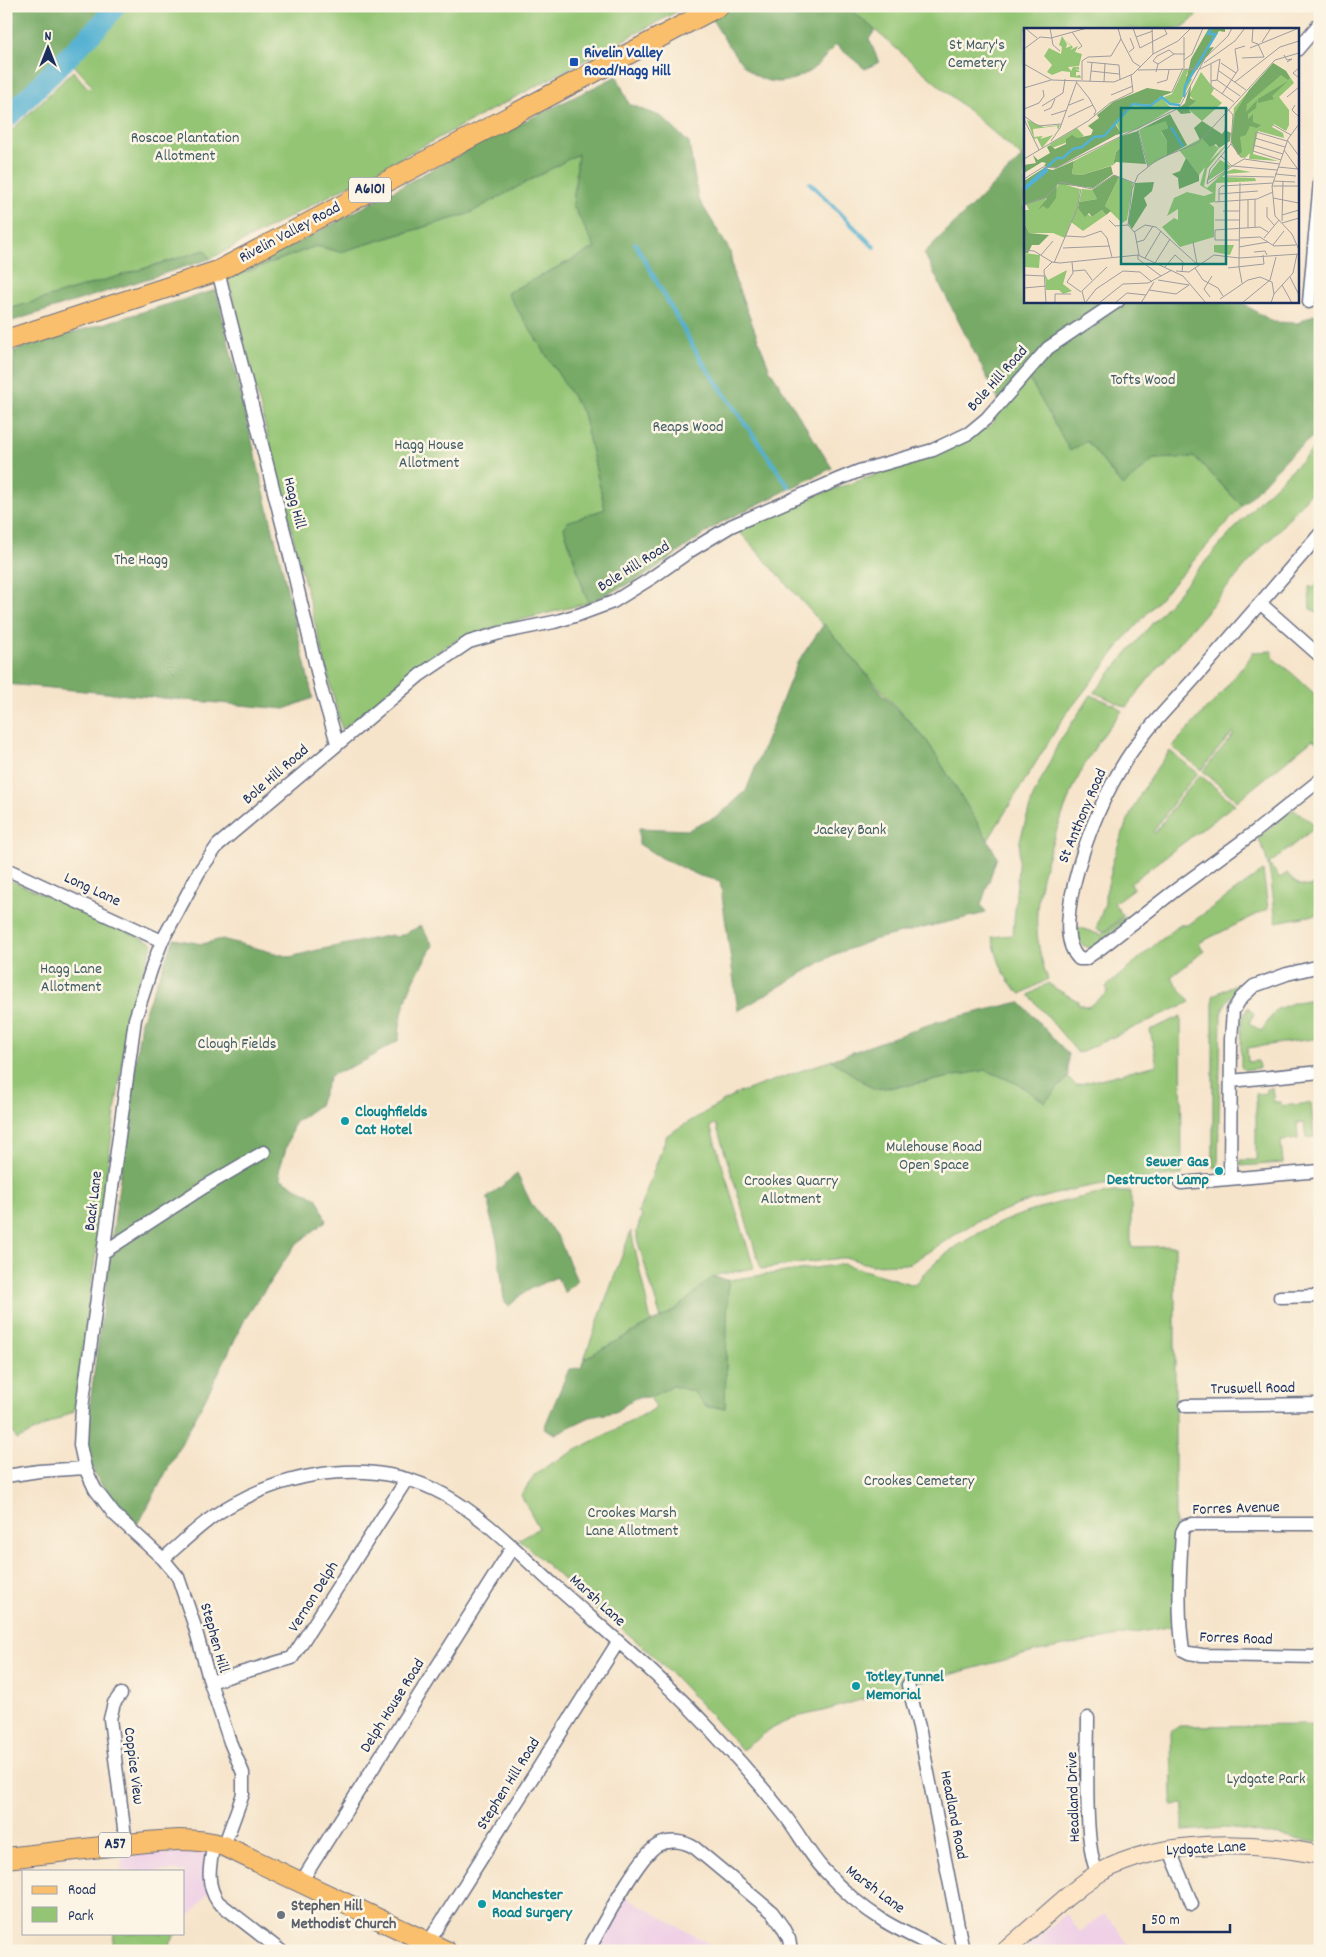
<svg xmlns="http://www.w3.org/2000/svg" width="1326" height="1957" viewBox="0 0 1326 1957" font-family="Dekko,sans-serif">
  <rect width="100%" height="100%" fill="#fcf5e5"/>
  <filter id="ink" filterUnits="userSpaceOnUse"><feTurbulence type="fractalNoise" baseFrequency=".02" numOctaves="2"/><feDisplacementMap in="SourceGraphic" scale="10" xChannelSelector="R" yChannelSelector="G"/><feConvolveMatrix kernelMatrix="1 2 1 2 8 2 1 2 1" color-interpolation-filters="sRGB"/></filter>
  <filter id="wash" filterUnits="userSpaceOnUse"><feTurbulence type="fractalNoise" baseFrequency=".0096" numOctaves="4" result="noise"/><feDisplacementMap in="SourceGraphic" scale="20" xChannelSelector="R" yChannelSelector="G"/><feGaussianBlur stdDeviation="1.12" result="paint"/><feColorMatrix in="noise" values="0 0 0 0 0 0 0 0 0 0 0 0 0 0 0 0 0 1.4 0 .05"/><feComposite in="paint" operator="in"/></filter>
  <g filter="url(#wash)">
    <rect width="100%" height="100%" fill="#f6e4ca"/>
    <path fill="#efd0e6" d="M214 1843 211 1889 184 1923V1871H121L123 1845Z
      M621 1894 718 1949V1951H588Z
      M1066 1914 1080 1932 1104 1914 1117 1927 1132 1951H1022Z"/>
    <path fill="#94c575" stroke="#587a6a" d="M123 6H641L653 11H678L210 259 205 250 6 310V136L73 71 88 88 92 86 73 64 111 25Z
      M847 6H1204L1191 21 1180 29H1025V153L1022 157Z
      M578 154 573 205 595 248 507 293 583 413 605 509 568 522 564 528 588 603 501 625 457 640 429 657 342 730 228 279 316 246 340 252 468 214Z
      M15 350 9 462V478L6 480V353Z
      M1026 373 1070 450 1087 441 1122 486 1154 459 1195 457 1242 506 1127 636 1064 717 988 840 927 741 738 530 806 499 933 455 990 426Z
      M1320 443V482L1269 541H1267C1220 597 1171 650 1126 707L1094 692 1195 573 1262 498Z
      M1320 580V613L1310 609 1309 587 1315 586Z
      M1272 651 1274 659 1293 674 1320 699V746L1313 739 1237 801 1203 771 1234 734 1232 733 1201 770 1172 747 1208 707 1213 703 1253 654 1251 652Z
      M1091 695 1115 705 1122 711C1094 744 1077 775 1062 816 1041 871 1025 921 1048 979L1021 994C1002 979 998 959 992 937L1013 935 1020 840 1033 797 1059 742Z
      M1170 751 1198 773 1179 795 1153 832 1155 833 1181 797 1200 775 1235 804 1130 883 1134 888 1114 903 1123 916 1104 932 1096 929 1105 903V896L1111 873V867C1124 825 1141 785 1170 751Z
      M1293 809 1317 826 1269 864 1280 878 1287 873C1298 887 1304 889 1320 883V914L1276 922C1272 893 1272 864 1258 838Z
      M1263 871 1268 909 1199 943 1204 951 1171 977 1190 1002 1078 1053 1029 995 1048 983 1058 990 1078 1001V1004L1088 1007 1107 993 1106 987 1157 943 1180 925H1188Z
      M6 878 153 943 129 1011 74 1411 17 1440 6 1421Z
      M1126 916 1128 919 1092 948C1078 946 1075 939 1075 926L1101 935Z
      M1261 974C1244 983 1227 994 1221 1014L1218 1168 1213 1167V995Z
      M1320 998V1038L1247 1048 1248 1062 1258 1061 1259 1068 1244 1070 1241 1067V1022L1248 1007 1254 1014 1249 1023 1261 1031 1277 1009 1296 1002Z
      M1181 1016 1182 1175 1121 1181 1075 1189 1023 1203 977 1221 909 1264 871 1265 848 1258H840L761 1269 716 1124 710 1126 754 1268 717 1275 693 1296 661 1319 637 1239V1230L642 1215 638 1213 667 1135 736 1094 831 1060 874 1089 909 1085 986 1070 1018 1084 1045 1102 1068 1077 1076 1085 1157 1065 1150 1030Z
      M1272 1088 1274 1102H1281L1282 1106 1311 1103 1314 1137 1306 1138 1304 1123H1297L1298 1139 1281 1141 1283 1163 1240 1166V1160H1256V1094L1266 1093V1089Z
      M1113 1192H1131V1247L1175 1246V1574L1173 1626 1038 1651 900 1688 827 1710 792 1718 768 1731 742 1750C713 1717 683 1685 652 1655 639 1642 624 1632 612 1619H606L519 1539 539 1528 521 1495 535 1475 550 1464 656 1408 650 1397 672 1386 693 1390 706 1407 725 1408 728 1280 843 1264 914 1285C960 1228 1043 1202 1113 1192Z
      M631 1231 651 1322 584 1359Z
      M1320 1725V1843L1243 1830 1225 1828 1183 1831V1804L1172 1805 1171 1732 1179 1726Z
      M114 1933H175L176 1934 166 1951H112Z"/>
    <path fill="#7a6" stroke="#496c62" d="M6 6H106L93 23 6 106Z
      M730 6H847L875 30 869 39 879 62 865 69 836 45C827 54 817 68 805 74 755 101 734 53 711 18Z
      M617 76 629 104 662 117 689 143 698 198 730 251 734 277 770 370 832 468 720 523 643 577 588 603 564 528 567 522 605 509 583 413 507 293 595 248 573 205 578 154 468 214 340 252 316 246 228 279 322 230 478 144Z
      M1022 157 1025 158V301H1239L1273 322 1298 323 1317 313V278L1320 279V431L1289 456 1242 506 1195 457 1154 459 1123 486 1087 441 1070 451 1026 373 1000 403 924 253Z
      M205 250 210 259 6 323V310Z
      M216 290 313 698 285 709 6 684V480L9 478V462L15 350Z
      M824 624 881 692 927 741 988 840 997 857 981 905 986 913 876 939 833 955 738 1011 720 881 700 876 661 858 639 844V828L688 830 718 816 746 791 797 663Z
      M421 926 433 945C415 978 400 1001 399 1040L366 1060 330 1076 319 1105 294 1123 279 1171 281 1179 318 1199 326 1221 295 1245 245 1319 214 1382 140 1521 137 1524C105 1491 84 1475 87 1426L141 1021 174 939 202 944 222 939 290 957 318 950 391 935 397 937Z
      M1020 1002 1068 1054V1077L1045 1102 1018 1084 986 1070 909 1085 874 1089 831 1060 936 1022Z
      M517 1174 531 1203 559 1239 577 1281 565 1293 557 1277 534 1287 521 1295 509 1306 506 1304 504 1300 497 1240 490 1215V1202L487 1198Z
      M713 1277 728 1280 725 1408 706 1407 693 1391 672 1386 650 1397 635 1398 615 1412 590 1417 555 1434 544 1428 569 1369 581 1368 584 1359 651 1322C676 1314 693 1293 713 1277Z"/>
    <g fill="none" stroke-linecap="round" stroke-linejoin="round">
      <path stroke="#53b1d2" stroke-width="4" d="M810 183 874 247
        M635 243 699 357 789 487"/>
      <path stroke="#53b1d2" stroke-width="21" d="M6 119 104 21 115 6"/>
    </g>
  </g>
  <g filter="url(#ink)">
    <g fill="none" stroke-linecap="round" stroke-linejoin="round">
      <defs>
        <path id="street" d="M1297 50 1320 23
          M218 271 286 539 321 688 337 743
          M1309 302 1320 181
          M1320 534C1278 583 1235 632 1193 680 1168 708 1140 735 1121 768 1098 807 1080 854 1071 898 1068 917 1064 944 1079 959H1085L1101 948 1173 892 1256 831 1320 780
          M1260 603 1320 656
          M6 869 162 941
          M1231 1081 1320 1072
          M1230 1178 1231 1039 1233 1011 1241 998 1254 986 1287 974 1320 966
          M1181 1183 1320 1171
          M104 1252 204 1187 264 1152
          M1280 1297 1320 1296
          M1186 1406 1320 1404
          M6 1476 39 1471 85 1468
          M1320 1524H1192L1185 1526 1182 1532C1180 1570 1177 1612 1183 1650L1189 1653 1202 1655 1320 1657
          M163 1559C185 1540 207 1518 233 1504 296 1469 377 1458 443 1494 485 1517 519 1554 554 1585 610 1635 668 1682 718 1738 742 1763 765 1790 786 1817 799 1834 809 1854 824 1870 841 1889 863 1908 884 1921 902 1932 923 1941 942 1951
          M210 1682 292 1658 407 1479
          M908 1685 919 1727 963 1951
          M121 1694 114 1703 110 1719 126 1844
          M1088 1718C1088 1750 1083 1850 1098 1873
          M214 1843C210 1864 205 1883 218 1902L281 1951
          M224 1846 243 1794V1773L230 1742 210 1682 194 1624 178 1577 163 1559 114 1514 95 1489 85 1468 80 1445 82 1408 135 1019 152 967 162 941 199 872 218 845 420 675 469 642 500 633 554 622 578 615 613 602 650 579 690 551 731 526 837 480 859 471 933 450 969 433 987 418 1048 348 1118 301
          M1172 1849 1173 1858 1192 1904
          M301 1882 512 1548
          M428 1943 618 1642
          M588 1951C601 1928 638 1856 658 1845 670 1839 684 1841 695 1848L772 1912 782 1926 789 1939 791 1951"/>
        <path id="secondary" d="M1005 1951C1026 1933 1047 1914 1068 1896 1078 1888 1088 1879 1099 1873 1162 1838 1251 1841 1320 1855"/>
        <path id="primary" d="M6 340 218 271 719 6
          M6 1858C41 1854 75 1850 110 1846 147 1842 187 1835 224 1846L446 1951"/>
      </defs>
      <use href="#street" stroke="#686e84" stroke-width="15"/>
      <use href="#secondary" stroke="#686e84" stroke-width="20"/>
      <use href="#primary" stroke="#686e84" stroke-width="22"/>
      <use href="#street" stroke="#fff" stroke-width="12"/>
      <use href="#secondary" stroke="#fde5c5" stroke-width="18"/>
      <use href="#primary" stroke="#f9bf6d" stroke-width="20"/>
    </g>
  </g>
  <rect fill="#1a4fb4" stroke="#fcf5e5" stroke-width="2" x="569" y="57" width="10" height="10" rx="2.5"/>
  <g fill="#0f9aa8" stroke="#fcf5e5" stroke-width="2">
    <circle cx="345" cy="1121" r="5"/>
    <circle cx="1219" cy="1171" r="5"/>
    <circle cx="856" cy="1686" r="5"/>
    <circle cx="482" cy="1904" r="5"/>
  </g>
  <circle fill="#6b7280" stroke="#fcf5e5" stroke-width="2" cx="281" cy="1915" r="5"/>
  <g text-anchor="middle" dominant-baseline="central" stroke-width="5" stroke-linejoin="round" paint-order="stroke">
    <g fill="#fcf5e5" stroke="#5e6a86" stroke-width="1">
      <rect x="349" y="177.5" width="42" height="25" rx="4"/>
      <rect x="99" y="1832.5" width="32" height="25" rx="4"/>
    </g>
    <g font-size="15" font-weight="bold" fill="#1b2f5e">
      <text x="370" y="190">A6101</text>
      <text x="115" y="1845">A57</text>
    </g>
    <g font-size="16" fill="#3f5c65" stroke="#fcf5e5">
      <text x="977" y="45">St Mary's<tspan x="977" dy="18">Cemetery</tspan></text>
      <text x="185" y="138">Roscoe Plantation<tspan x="185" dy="18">Allotment</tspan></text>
      <text x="1143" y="380">Tofts Wood</text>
      <text x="688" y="427">Reaps Wood</text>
      <text x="429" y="445">Hagg House<tspan x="429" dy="18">Allotment</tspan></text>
      <text x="141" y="560">The Hagg</text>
      <text x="850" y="830">Jackey Bank</text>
      <text x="71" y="969">Hagg Lane<tspan x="71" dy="18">Allotment</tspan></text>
      <text x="237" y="1044">Clough Fields</text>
      <text x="934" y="1147">Mulehouse Road<tspan x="934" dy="18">Open Space</tspan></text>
      <text x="791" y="1181">Crookes Quarry<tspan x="791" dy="18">Allotment</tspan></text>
      <text x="919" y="1481">Crookes Cemetery</text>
      <text x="632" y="1513">Crookes Marsh<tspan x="632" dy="18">Lane Allotment</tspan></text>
      <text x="1266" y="1779">Lydgate Park</text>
    </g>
    <g font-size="16" font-weight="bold" fill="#164399" stroke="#fcf5e5" text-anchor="start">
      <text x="584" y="53">Rivelin Valley<tspan x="584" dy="18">Road/Hagg Hill</tspan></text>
    </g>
    <g font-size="16" fill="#1b2f5e" stroke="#fcf5e5">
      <text transform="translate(290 233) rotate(-28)">Rivelin Valley Road</text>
      <text transform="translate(998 379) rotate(-48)">Bole Hill Road</text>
      <text transform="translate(294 503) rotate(76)">Hagg Hill</text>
      <text transform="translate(634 567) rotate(-32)">Bole Hill Road</text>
      <text transform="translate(276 775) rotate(-41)">Bole Hill Road</text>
      <text transform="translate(1083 816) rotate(-67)">St Anthony Road</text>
      <text transform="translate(92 890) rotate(25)">Long Lane</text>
      <text transform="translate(94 1201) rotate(-83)">Back Lane</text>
      <text transform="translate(1253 1389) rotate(-1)">Truswell Road</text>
      <text transform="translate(1236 1509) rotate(-2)">Forres Avenue</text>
      <text transform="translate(314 1597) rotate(-58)">Vernon Delph</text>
      <text transform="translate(597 1601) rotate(42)">Marsh Lane</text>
      <text transform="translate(214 1638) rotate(74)">Stephen Hill</text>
      <text transform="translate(1236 1639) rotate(2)">Forres Road</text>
      <text transform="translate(393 1706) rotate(-58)">Delph House Road</text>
      <text transform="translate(133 1766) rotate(83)">Coppice View</text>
      <text transform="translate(509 1784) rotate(-58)">Stephen Hill Road</text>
      <text transform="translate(1074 1797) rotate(-92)">Headland Drive</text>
      <text transform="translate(953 1815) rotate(79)">Headland Road</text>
      <text transform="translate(1206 1849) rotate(-3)">Lydgate Lane</text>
      <text transform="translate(875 1890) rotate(37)">Marsh Lane</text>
    </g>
    <g font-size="16" font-weight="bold" fill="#0d838f" stroke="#fcf5e5" text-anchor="start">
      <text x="355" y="1112">Cloughfields<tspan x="355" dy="18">Cat Hotel</tspan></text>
      <text x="1209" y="1162" text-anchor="end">Sewer Gas<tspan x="1209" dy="18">Destructor Lamp</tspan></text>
      <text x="866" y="1677">Totley Tunnel<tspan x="866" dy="18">Memorial</tspan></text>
      <text x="492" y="1895">Manchester<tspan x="492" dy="18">Road Surgery</tspan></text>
    </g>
    <g font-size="16" font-weight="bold" fill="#5b616d" stroke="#fcf5e5" text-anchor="start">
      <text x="291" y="1906">Stephen Hill<tspan x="291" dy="18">Methodist Church</tspan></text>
    </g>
  </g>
  <g transform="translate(1024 28)">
    <rect width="275" height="275" fill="#f6e4ca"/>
    <path d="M38 8 43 16 42 20 47 18 40 11 49 19 46 22 54 18 51 24 58 26 55 38 44 39 47 43 49 39H55V42L51 40 56 44H52V48L56 47 57 50 46 49V44L38 43 28 47 23 44 28 37 20 28 25 20 37 26 38 19 35 17ZM249 35 262 43 270 55 255 69 265 82V97L262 103 250 96 248 99 259 105 260 110 234 103 229 126 254 133 225 131 226 125 221 130 216 129 207 114 210 80ZM160 41H165L162 48 168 51 156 75 146 76 140 69 148 66ZM177 44 190 61 187 66 198 75 178 93 164 81 171 73 165 67ZM137 69 148 81 114 101 97 105 92 96 109 77 127 78ZM3 92 20 99 36 97 34 102 33 98 9 101 10 109 19 108 16 111 29 107 18 120 13 110 10 111ZM143 92 144 100 137 104 143 113V128L124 138 115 102ZM53 100 60 108 28 120 26 116ZM98 108V118L92 124 89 137 58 147 48 146 50 133ZM178 110 195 120 185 134 205 114 183 141 180 158 183 160 200 144 210 141 227 144 202 146 198 149 231 150 232 153 192 155 191 174 185 175 190 179V209L156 219 138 199 150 190 154 192V181L143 188 150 170 163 164 180 168 189 165 176 157 181 139 175 147 155 122ZM196 132 207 138 182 154 188 142ZM95 149 109 155 103 192 98 195 81 178ZM35 155 56 161 54 180 68 189 78 182 82 187 59 203 47 194 41 210 29 205H5L0 194V182H5L2 176 22 170 19 177 24 180ZM58 161 68 162 73 171 55 174ZM210 217 206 227 190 224V217ZM0 225 16 227 15 240 0 239ZM43 242 39 256 48 263 39 266 35 262H22L21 246 24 252Z" fill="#94c575"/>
    <path d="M185 0 201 1V4L195 3 183 20 190 19 161 57 167 31ZM249 35 262 43 266 50 264 52 257 47 223 76 222 84 233 72 232 80 224 86V91L229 86V94L237 97 233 100 226 98 222 107 216 109 218 124 214 127 207 114 211 85 225 62ZM264 53 248 68 250 71 234 75V71ZM167 56 166 70 172 73 164 80 167 85 157 86 153 82 161 75ZM123 60 149 64 136 69 127 77 109 76 82 106 91 96 97 105 114 101 92 107 32 140 20 138 22 135 18 134 0 145V137L12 135 9 127 14 132 26 125 23 119 26 117 31 121 42 116V111L48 107 53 110 67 107 69 102 64 98 75 90 73 87 89 74ZM146 86 163 117 143 128V113L137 103 144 100 142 93 115 102ZM178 93 198 106 201 102 207 105 206 113 195 120 192 116 186 119 178 110 176 112 170 100ZM114 103 122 136 92 134 89 137 92 124 98 118V108ZM162 130 175 147V153L155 161 154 150 148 146 156 143ZM50 133 48 146 58 147 87 138 89 146 69 160 33 156 32 170 24 181 19 178 14 182 23 170 0 177V153L20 140 29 142ZM90 147 95 149 81 178 87 183 82 187 78 182 68 189 65 185 61 189 54 180 55 174 73 171 68 162ZM130 154 128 163 120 170 123 177 108 201 104 195 111 155ZM0 194 5 205 25 207 15 217H8L4 225H0Z" fill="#7a6"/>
    <path fill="none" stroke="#53b1d2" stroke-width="2.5" d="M160 69 161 58 192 6H184L188 0M147 99 159 119M0 160 33 130H39L49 121 58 119 70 109 80 108 109 76 126 78 138 69 146 76 156 77M0 162 24 142"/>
    <path fill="none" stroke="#9e9c9f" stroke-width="1" d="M1 0 13 10M26 0 29 17 36 23M109 0 116 20 143 6 140 0M128 0 129 26M229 0 228 14 234 16 240 29M48 4 58 18 54 21M112 9 129 3M97 11 109 34 117 39M238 14 247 0M226 20 275 0M0 21 16 9 27 10 63 0M105 24 110 20 106 10M260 27 263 32 268 31 263 34M218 30 240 29M160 32 168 26 179 0M63 34 95 37 96 52M180 35 211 13 221 0M197 35 212 45M0 36 28 52 90 54 109 46 129 26 154 13 167 0M134 36 129 33 133 28 145 22 150 26M187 36V58L210 74M160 40V9M275 40 269 45 275 50M176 41 196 31 193 52M114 42 174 41M67 43 95 46M195 43 222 62M132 44 134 36 150 26H161M58 52V33L64 29 87 28 97 11 94 0M66 53 68 34M187 53 193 52 216 68M80 54 81 35M211 54 256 19 275 13M53 55 65 70 72 83 70 87M133 55 143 52 145 42M0 60 27 52M148 64 159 40M198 66 214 42 211 21 221 18M87 67 109 58M263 69 275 59M45 77 60 71M271 77 268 82 275 89M18 78 39 65 41 51M203 80 209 87 207 116 218 130M0 81 15 75 20 68 19 62M20 83 27 80 31 71M27 87 43 82M0 88 14 98 37 96M44 89 69 77M0 91 15 122M275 96 264 111 248 158 251 188 268 206 275 222M249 97 267 107M114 102 124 139M201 104 203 81M231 110 261 119M27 113 36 100 53 53M264 113 275 128M229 117 259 126M260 122 275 143M197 128 208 138 220 131 255 136M0 131 64 93 86 75 109 64 107 47M257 132 229 123 232 104 263 113M254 139 274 141M251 146 272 148M203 148 250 149M0 151 19 139 32 140 155 80 181 30 204 8 208 0M249 153 271 154M216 155 215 239 218 255M183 156 208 138 253 142M183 156 186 141 207 116M248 158H275M195 166 234 163M249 170 275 175M191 174 233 171 249 164M195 174V161L198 158 249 155M0 177 22 169 36 154 68 161 90 147 110 155M243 179V189L250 197M199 183H216M258 187 275 182M85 192 91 198 104 197M191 192H216M258 193 259 153M258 195 275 190M104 197 108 161 114 147 134 131 174 115 251 32 275 25M104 197 111 205 115 227M231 199V171M224 200V172M110 204 121 197 132 199 174 237M42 208 60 209 77 203 83 210 88 229M216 210 236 209 250 218M240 210 255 192M216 212H191V202L236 199 244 204M113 214 120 212 129 198M169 214 173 236M249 217 260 203M250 218 272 217M215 219 244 214M39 220 86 218M0 222 10 223 28 234 36 235 114 227 159 248 182 275M230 224 241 223 243 227M17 227 29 213M114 227V231L137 248M121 230 137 203M48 234 49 245 43 254 57 264M30 235 53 181 57 161M131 235 146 211M83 239 58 263 61 275 72 261 99 243 116 244 128 254M141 239 151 227 159 234 158 244M171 240 179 252 194 260 199 268M204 240 240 236 239 227M49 243 61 242 68 252M152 243 165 244 190 227 215 230 275 226M0 247 20 248M266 249 275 267M134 252 165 257M258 257 268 275M0 260 22 258M125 262 152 266 165 257M250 266 269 245 273 226M186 269 180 261 188 248M196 271 224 252 236 249 248 254 250 266 247 275M22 275 20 242 28 234M31 275V266H47M75 275 99 256 124 255 148 242M91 275 103 265 122 267M117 275 130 254M218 275 246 252 252 229"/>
    <path fill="#0f766e" fill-opacity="0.15" stroke="#0f766e" stroke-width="2.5" d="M97 80H202V236H97Z"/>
    <rect width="275" height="275" fill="none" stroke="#1b2f5e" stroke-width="2.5"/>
  </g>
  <rect width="1326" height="1957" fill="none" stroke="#fcf5e5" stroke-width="25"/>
  <rect x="22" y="1870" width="162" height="65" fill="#fcf5e5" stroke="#a2a6af"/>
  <rect x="32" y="1886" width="25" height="8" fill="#f9bf6d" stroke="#a2a6af"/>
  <text x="68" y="1894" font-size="15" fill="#1b2f5e">Road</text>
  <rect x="32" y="1907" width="25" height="15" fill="#94c575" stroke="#a2a6af"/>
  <text x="68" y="1920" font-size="15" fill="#1b2f5e">Park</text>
  <g transform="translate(48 48)" stroke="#fcf5e5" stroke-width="4" paint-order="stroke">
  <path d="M0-4L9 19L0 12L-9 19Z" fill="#1b2f5e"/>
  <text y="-8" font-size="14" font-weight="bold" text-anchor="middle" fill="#1b2f5e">N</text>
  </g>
  <path d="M1144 1924v8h86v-8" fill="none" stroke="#1b2f5e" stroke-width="2.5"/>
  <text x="1151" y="1924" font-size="15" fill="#1b2f5e" stroke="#fcf5e5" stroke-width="4" paint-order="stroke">50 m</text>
</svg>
